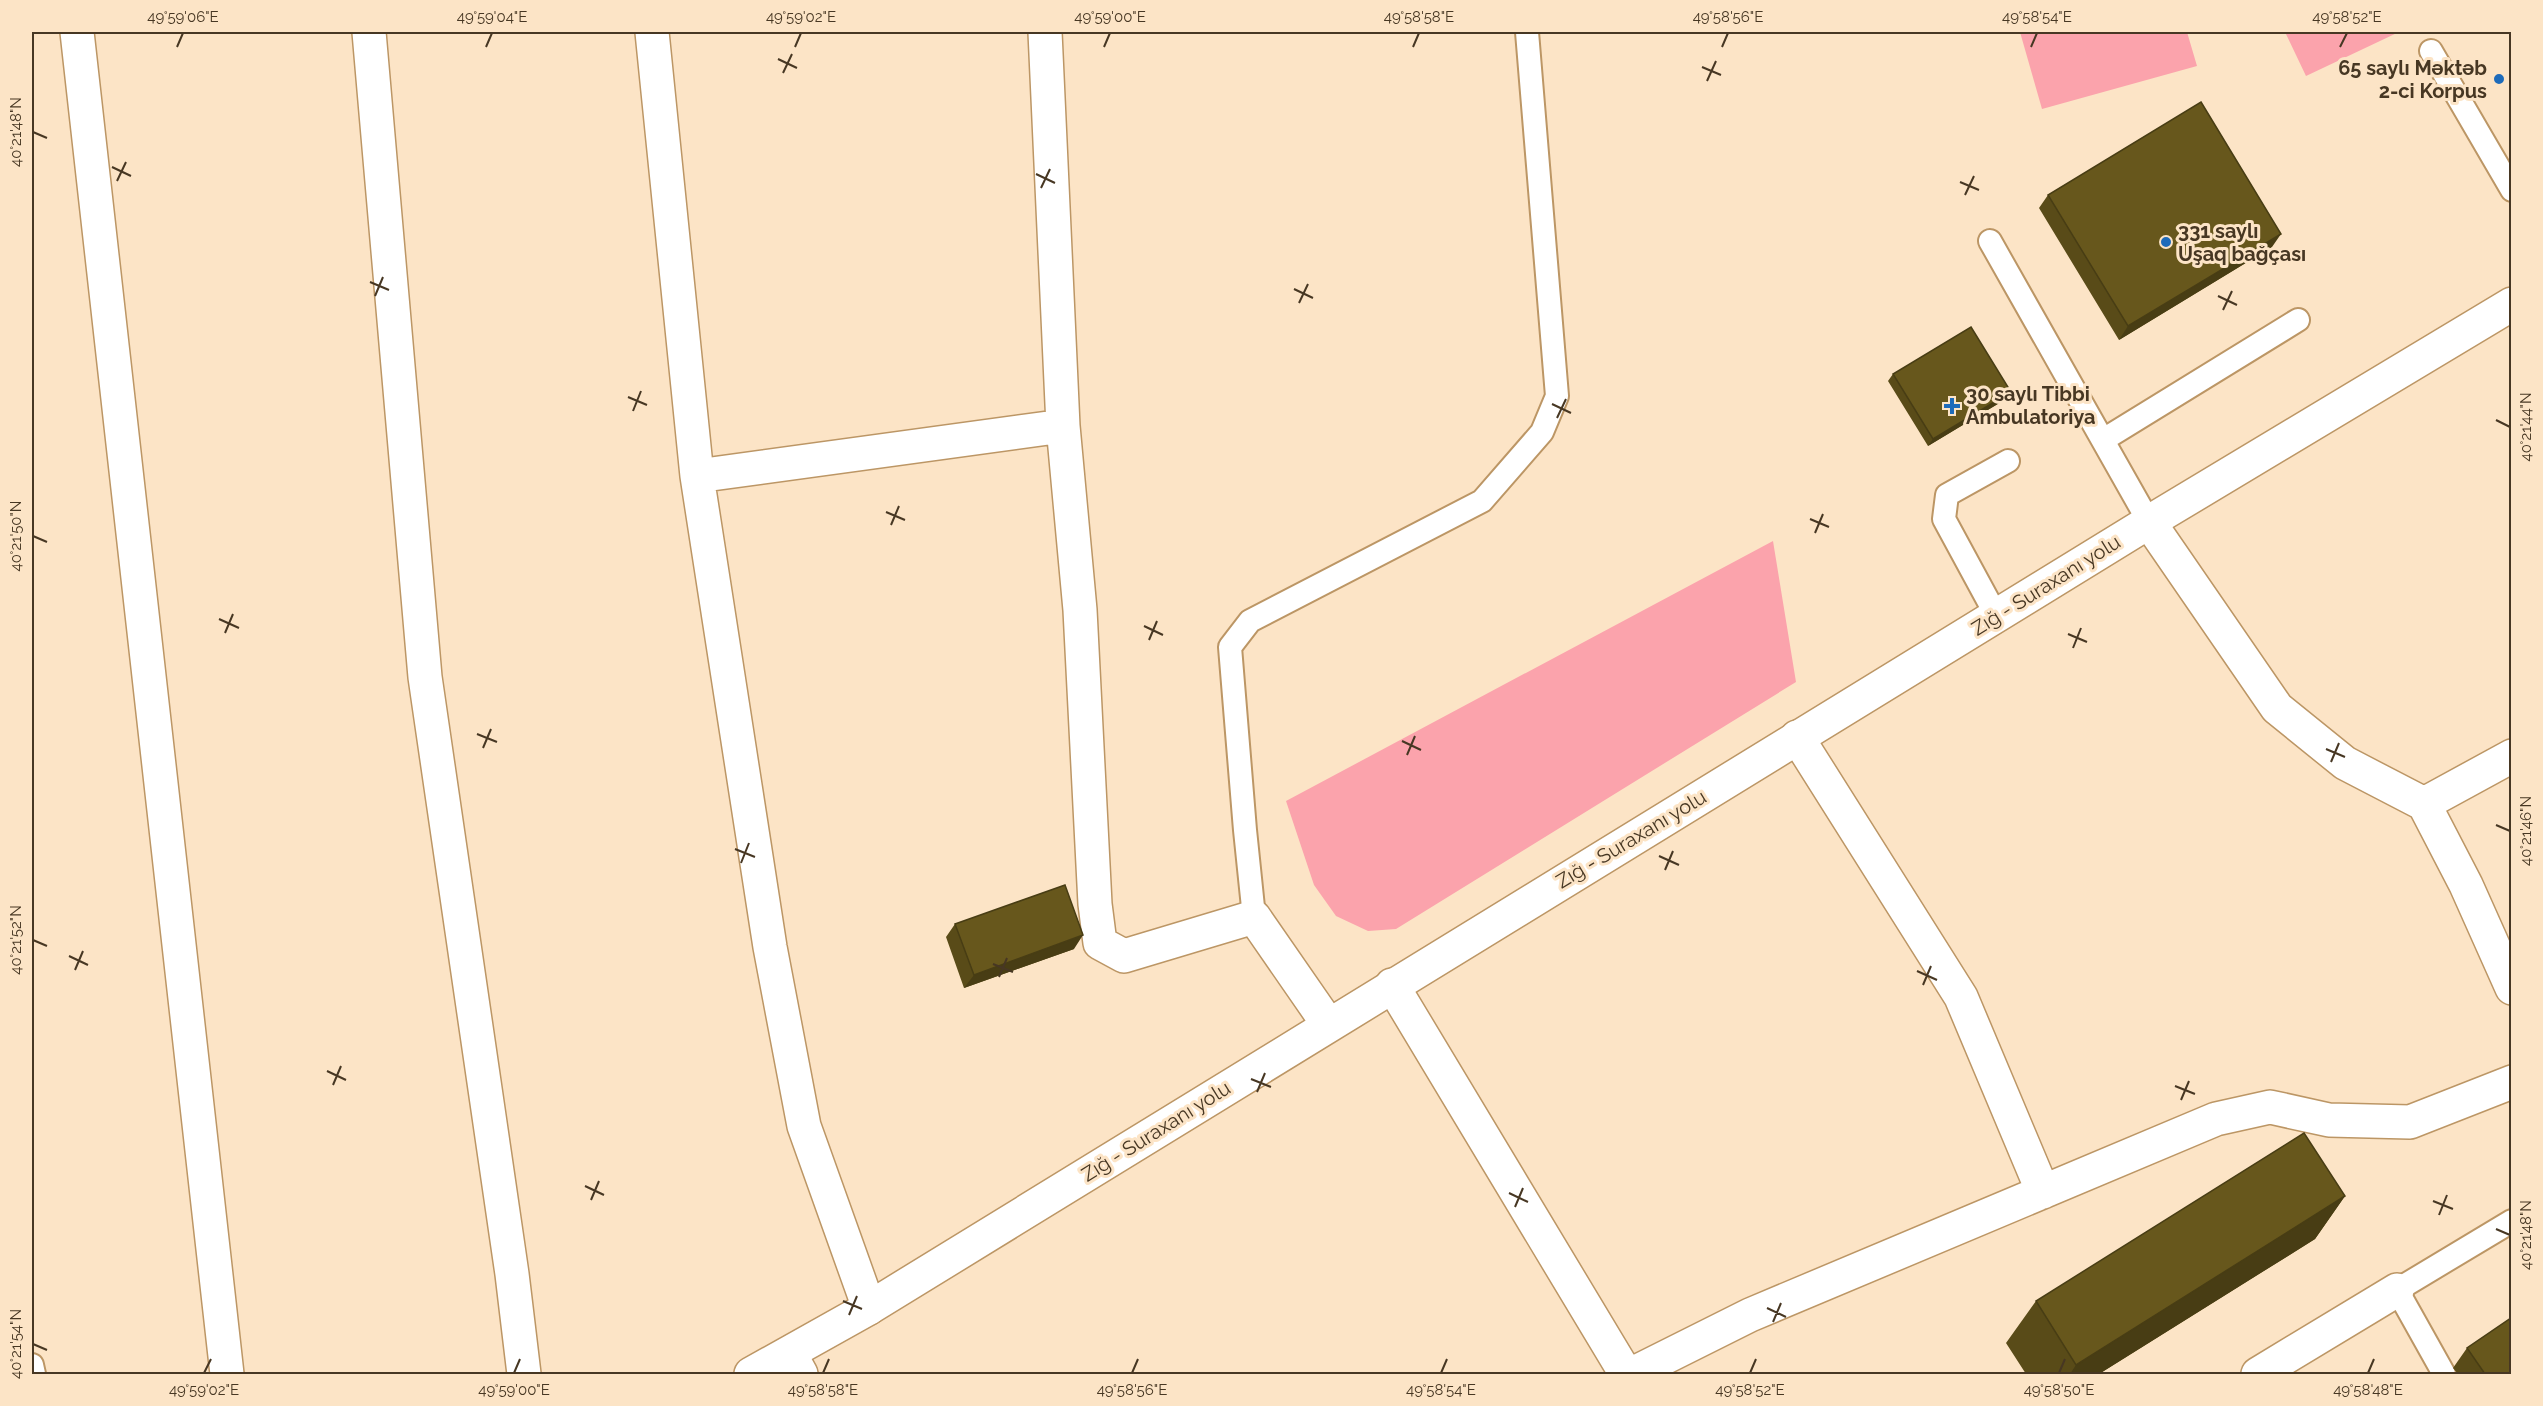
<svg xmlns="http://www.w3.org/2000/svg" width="2543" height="1406" viewBox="0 0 2543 1406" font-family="Raleway,sans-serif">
  <rect width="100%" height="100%" fill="#fce4c6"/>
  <path fill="#fba3ac" d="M2020 32H2187L2197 66 2042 109Z
    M2285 32H2399L2306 76Z
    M1773 541 1796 682 1396 929 1368 931 1336 916 1314 885 1286 801Z"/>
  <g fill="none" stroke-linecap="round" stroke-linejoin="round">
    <defs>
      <path id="service" d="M2431 51 2512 190
        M1990 241 2149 522
        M2103 440 2298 320
        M1996 615 1944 519 1947 495 2008 461
        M1254 917 1245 830 1230 647 1250 621 1482 501 1542 432 1557 396 1527 32
        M32 1365 34 1374
        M2444 1374 2397 1290 2512 1221"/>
      <path id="minor" d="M77 32 227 1374
        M369 32 425 677 512 1274 524 1374
        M652 32 697 476 770 947 804 1126 869 1308
        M1045 32 1063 426 1080 610 1095 904 1100 943 1124 956 1254 917 1328 1024
        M697 476 1063 426
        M2149 522 2277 708 2345 763 2424 804 2466 885 2512 988
        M1797 737 1961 997 2043 1192
        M2424 804 2512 756
        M1392 985 1626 1374
        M790 1354 801 1374
        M1632 1374 1750 1315 2216 1119 2270 1107 2329 1120 2410 1122 2512 1082
        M2258 1374 2397 1290"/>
      <path id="secondary" d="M751 1374 869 1308 2149 522 2512 304"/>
    </defs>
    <use href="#service" stroke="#bc9665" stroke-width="26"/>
    <use href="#minor" stroke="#bc9665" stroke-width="36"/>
    <use href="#secondary" stroke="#bc9665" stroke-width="36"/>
    <use href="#service" stroke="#fff" stroke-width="22"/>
    <use href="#minor" stroke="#fff" stroke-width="33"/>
    <use href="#secondary" stroke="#fff" stroke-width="33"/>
  </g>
  <path fill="#594b18" d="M2048 195 2272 247 2119 340 2039 208Z
    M1893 374 2006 399 1928 446 1888 381Z
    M955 924 1074 949 964 988 946 937Z
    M2345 1196 2315 1239 2099 1374H2026L2006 1343 2036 1301Z
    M2467 1348 2511 1374H2458L2453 1368Z"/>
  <path fill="#483d14" d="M2281 234 2272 247 2119 340 2128 326Z
    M2011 392 2006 399 1928 446 1933 439Z
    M1083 935 1074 949 964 988 974 975Z
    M2345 1196 2315 1239 2099 1374H2070L2076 1365Z"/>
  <path fill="#67571c" stroke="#483d14" stroke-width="1.5" d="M2201 102 2281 234 2128 326 2048 195Z
    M1971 327 2011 392 1933 439 1893 374Z
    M1065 885 1083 935 974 975 955 924Z
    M2304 1133 2345 1196 2076 1365 2036 1301Z
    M2511 1318V1374H2485L2467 1348Z"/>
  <path fill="none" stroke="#473723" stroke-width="2" d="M177 47 183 33M486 47 492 33M795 47 801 33M1104 47 1110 33M1413 47 1419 33M1722 47 1728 33M2031 47 2037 33M2340 47 2347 33M778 59 797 68M1702 67 1721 75M783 73 792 54M1707 81 1716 61M33 132 47 138M112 167 131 176M1036 174 1055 183M117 181 126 162M1960 182 1979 190M1041 188 1050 169M1965 195 1974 176M370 282 389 290M1294 289 1313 298M375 296 383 277M2218 296 2237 305M1299 303 1308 284M2223 310 2232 291M628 397 647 405M1552 404 1571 413M633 411 641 391M1557 418 1566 399M2496 420 2510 427M886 512 905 520M1810 519 1829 527M891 525 899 506M1815 533 1823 514M33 536 47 542M219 619 239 628M1144 626 1163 635M225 633 233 614M2068 634 2087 642M1149 640 1157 621M2073 648 2081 628M477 734 497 742M1402 741 1421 750M483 748 491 729M2326 749 2345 757M1407 755 1415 736M2331 762 2339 743M2496 825 2510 831M735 849 755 857M1659 856 1679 865M741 863 749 843M1665 870 1673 851M33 940 47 946M69 956 88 965M993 964 1013 972M75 970 83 951M1917 971 1937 980M999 977 1007 958M1923 985 1931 966M327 1071 346 1080M1251 1079 1271 1087M333 1085 341 1066M2175 1086 2195 1094M1257 1092 1265 1073M2181 1100 2189 1081M585 1186 604 1195M1509 1193 1528 1202M591 1200 599 1181M2433 1201 2453 1209M1515 1207 1523 1188M2439 1215 2447 1195M2496 1229 2510 1235M843 1301 862 1309M1767 1308 1786 1317M849 1315 857 1296M1773 1322 1781 1303M33 1344 47 1350M204 1373 211 1359M514 1373 520 1359M823 1373 829 1359M1132 1373 1138 1359M1441 1373 1447 1359M1750 1373 1756 1359M2059 1373 2065 1359M2368 1373 2374 1359"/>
  <g fill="#1e6bba" stroke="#fce4c6" stroke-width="2">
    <circle cx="2499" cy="79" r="6"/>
    <circle cx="2166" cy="242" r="6"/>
    <path d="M1949 397h6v6h6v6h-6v6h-6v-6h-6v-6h6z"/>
  </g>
  <g text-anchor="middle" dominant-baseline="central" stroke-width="6" stroke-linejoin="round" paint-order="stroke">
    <g font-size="20" font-weight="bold" fill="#473723" stroke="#fce4c6" text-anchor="start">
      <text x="2487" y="68" text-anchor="end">65 saylı Məktəb<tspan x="2487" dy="23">2-ci Korpus</tspan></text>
      <text x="2178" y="231">331 saylı<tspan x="2178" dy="23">Uşaq bağçası</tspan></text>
      <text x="1966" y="394">30 saylı Tibbi<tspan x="1966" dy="23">Ambulatoriya</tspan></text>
    </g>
    <g font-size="20" fill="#473723" stroke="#fce4c6">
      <text transform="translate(2046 585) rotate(-32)">Zığ - Suraxanı yolu</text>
      <text transform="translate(1631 839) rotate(-31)">Zığ - Suraxanı yolu</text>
      <text transform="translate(1156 1131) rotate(-32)">Zığ - Suraxanı yolu</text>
    </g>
  </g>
  <rect width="2543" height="1406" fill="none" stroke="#fce4c6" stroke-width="66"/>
  <rect x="33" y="33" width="2477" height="1340" fill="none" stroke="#473723" stroke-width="2"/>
  <g font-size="15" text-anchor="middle" fill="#473723">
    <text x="183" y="22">49°59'06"E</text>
    <text x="492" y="22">49°59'04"E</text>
    <text x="801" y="22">49°59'02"E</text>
    <text x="1110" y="22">49°59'00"E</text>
    <text x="1419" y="22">49°58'58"E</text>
    <text x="1728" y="22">49°58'56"E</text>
    <text x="2037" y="22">49°58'54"E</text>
    <text x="2347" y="22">49°58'52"E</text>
    <text transform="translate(16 132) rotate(-90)" y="5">40°21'48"N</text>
    <text transform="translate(2526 427) rotate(-90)" y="5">40°21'44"N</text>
    <text transform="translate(16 536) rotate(-90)" y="5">40°21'50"N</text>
    <text transform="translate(2526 831) rotate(-90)" y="5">40°21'46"N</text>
    <text transform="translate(16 940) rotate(-90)" y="5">40°21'52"N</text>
    <text transform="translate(2526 1235) rotate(-90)" y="5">40°21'48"N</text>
    <text transform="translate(16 1344) rotate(-90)" y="5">40°21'54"N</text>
    <text x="204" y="1395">49°59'02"E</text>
    <text x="514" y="1395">49°59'00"E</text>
    <text x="823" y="1395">49°58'58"E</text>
    <text x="1132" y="1395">49°58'56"E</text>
    <text x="1441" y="1395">49°58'54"E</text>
    <text x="1750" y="1395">49°58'52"E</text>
    <text x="2059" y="1395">49°58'50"E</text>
    <text x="2368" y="1395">49°58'48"E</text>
  </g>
</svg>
